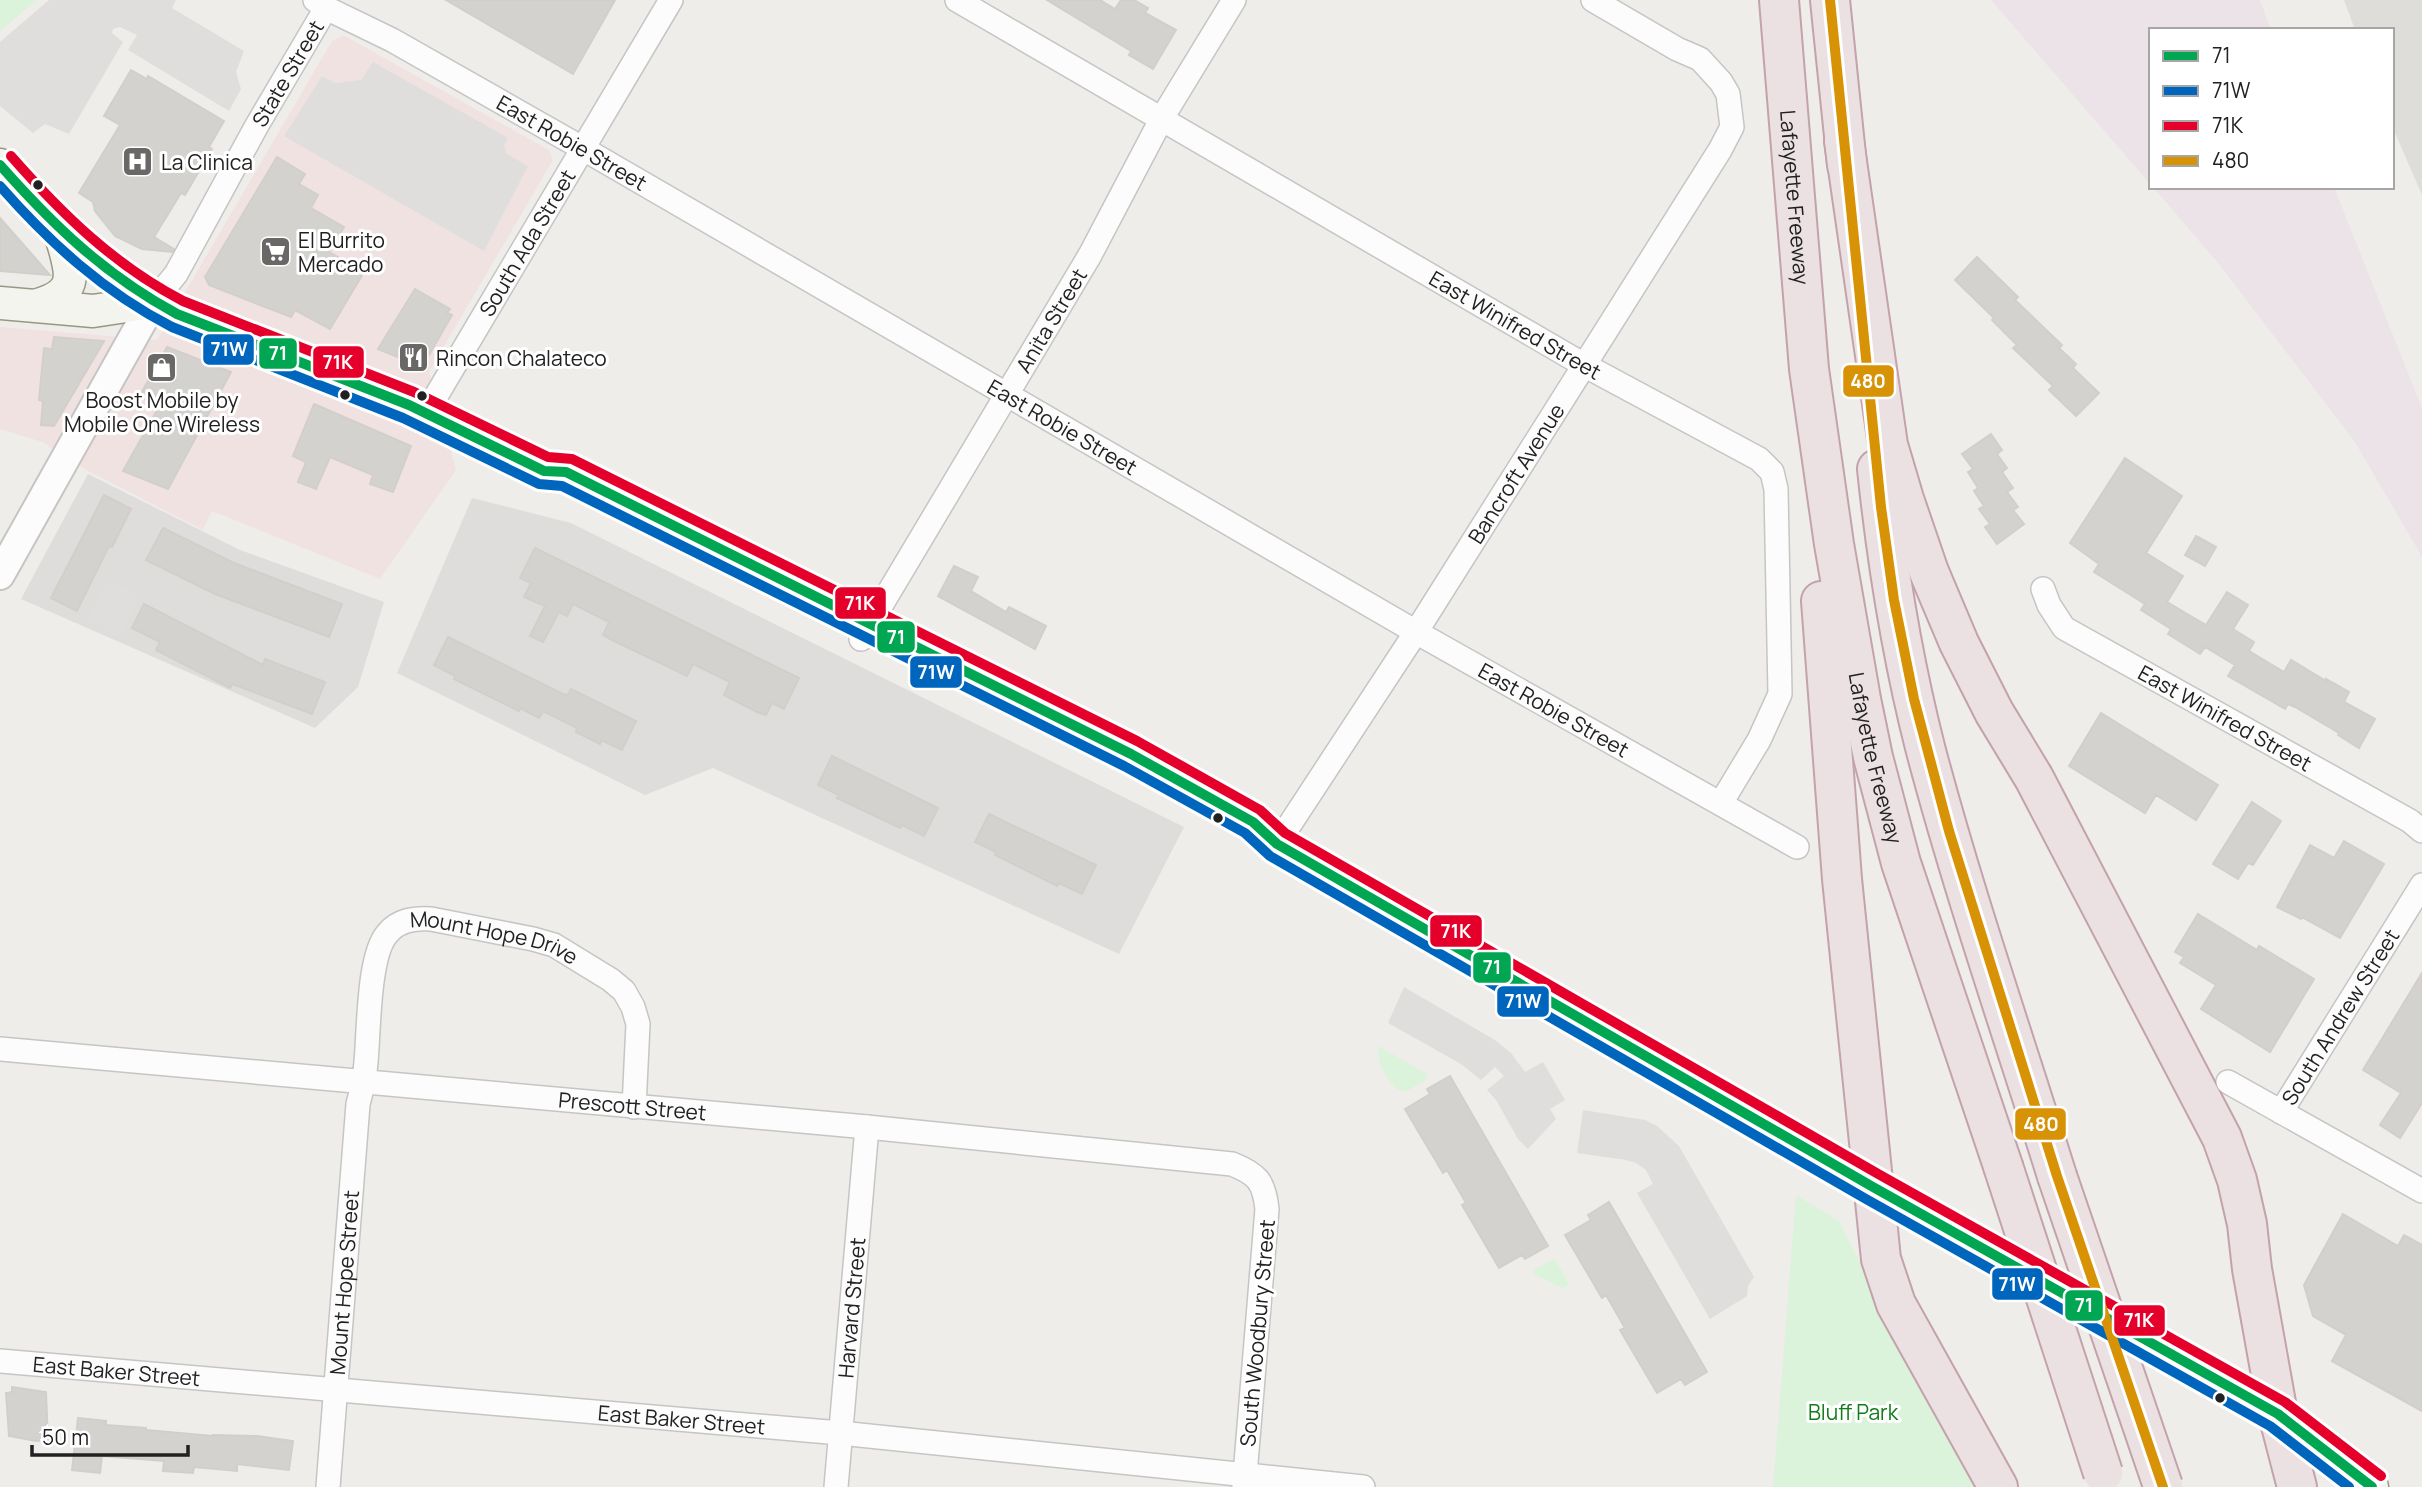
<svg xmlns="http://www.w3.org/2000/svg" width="2422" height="1487" viewBox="0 0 2422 1487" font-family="Manrope,sans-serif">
  <rect width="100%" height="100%" fill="#efedea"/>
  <path fill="#dedddb" d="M88 474 240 550 384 602 358 687 315 728 21 599Z
    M472 498 571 523 1184 827 1119 954 713 768 645 795 397 673Z"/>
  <path fill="#f0e2e1" d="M343 35 549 150 553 160 429 372 456 470 380 579 212 511 203 530 90 472 42 442 0 429V327L157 340 332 41Z"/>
  <path fill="#ece3e8" d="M1991 0H2260L2271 30H2151V185Z
    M2153 187H2334L2422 408V557L2355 442 2218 263Z"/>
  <path fill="#dfddd9" d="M2344 0H2422V195L2392 126V30H2355Z"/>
  <path fill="#daf3da" d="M0 0H37L0 31Z
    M1378 1046 1427 1074 1426 1080 1405 1092C1389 1089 1377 1062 1378 1046Z
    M1796 1195 1839 1221 1974 1487H1773Z
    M1552 1260 1556 1261 1568 1282 1569 1286 1562 1288 1534 1274V1270Z"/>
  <path fill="#dfdedd" d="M49 0H176L172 8 244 51 236 72 241 89 229 111 128 50 137 35 120 27 113 29 112 33 123 42 69 134 45 124 33 133 0 106V42Z
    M373 62 508 138 504 146 507 154 528 166 484 251 284 136 322 76 335 83 361 80Z
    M106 581 139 596 120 636 88 620Z
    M1404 987 1495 1040 1511 1053 1525 1072 1543 1062 1565 1100 1550 1109 1556 1119 1528 1149 1518 1139 1496 1100 1487 1090 1504 1076 1495 1067 1481 1080 1461 1064 1388 1023Z
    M1583 1110 1645 1120 1657 1126 1679 1146 1754 1277 1748 1286 1747 1296 1710 1319 1637 1193 1653 1184 1646 1170 1636 1163 1626 1160 1577 1153Z"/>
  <path fill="#d4d2cf" stroke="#d2cfcb" stroke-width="2" d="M446 0H615L573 74Z
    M1047 0H1100L1115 9 1121 0H1134L1148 8 1145 13 1176 30 1153 69 1129 55 1131 51Z
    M131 70 147 79 148 76 224 121 209 147 212 149 185 195 181 193 154 237 174 249 172 252 142 249 115 236 95 211 93 202 79 193 120 125 104 116Z
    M277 157 305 174 299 184 318 195 311 208 344 227 329 252 364 272 330 329 295 310 291 317 209 285 205 277Z
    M0 218 50 275 0 271Z
    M1977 257 2018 297 2015 300 2062 345 2059 348 2076 364 2073 368 2099 393 2076 416 2049 390 2053 386 2013 348 2017 345 1992 320 1994 318 1955 280Z
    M415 289 450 309 447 313 452 315 422 367 378 349Z
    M54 337 104 341 54 426 41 425 43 401 39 400 44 348 52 349Z
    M167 347 231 372 168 489 123 471 160 405 139 397Z
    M314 404 411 446 393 492 370 484 373 475 330 457 316 489 298 482 306 462 293 456Z
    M1991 434 2002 450 1997 454 2007 468 2002 472 2013 488 2007 492 2018 507 2013 510 2024 524 1997 544 1985 527 1990 524 1979 509 1984 506 1974 491 1978 488 1968 472 1973 469 1962 454Z
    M2125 458 2182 496 2146 553 2183 576 2167 602 2206 625 2227 592 2248 605 2233 629 2254 642 2249 651 2284 672 2291 660 2326 681V679L2349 692 2344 702 2375 719 2359 748 2338 735 2339 733 2295 707 2288 704 2285 709 2228 676 2235 665 2205 647 2200 654 2168 634 2171 629 2141 610 2145 604 2094 572 2099 564 2070 543Z
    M104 495 131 509 112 547 109 546 77 611 51 598Z
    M163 528 234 563 342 604 329 637 215 594 146 560Z
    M2196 536 2216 547 2205 566 2185 555Z
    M535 548 799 678 784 709 772 703 766 715 757 712 724 695 730 682 693 664 687 676 614 641 603 635 609 622 573 604 567 616 559 612 543 642 530 636 545 606 524 597 531 583 520 578Z
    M954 566 978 577 971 591 1006 612 1009 607 1046 626 1035 649 938 596Z
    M144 604 263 665 265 659 325 682 312 714 232 684 230 688 156 650 160 642 132 628Z
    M448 637 567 696 571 689 636 721 622 750 601 740 600 744 576 732 577 728 543 711 539 718 520 708 519 711 454 679 455 676 434 665Z
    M2101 713 2218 785 2196 820 2156 795 2145 813 2069 766Z
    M832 756 938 808 924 836 902 825 900 828 837 798 839 795 818 785Z
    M2252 802 2281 821 2253 865 2248 863 2238 879 2213 864Z
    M989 814 1096 865 1082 894 1059 883 1057 886 995 855 996 852 975 842Z
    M2344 841 2384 864 2340 938 2302 917 2301 919 2277 907 2310 845 2334 858Z
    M2198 914 2257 950 2259 946 2314 979 2270 1052 2201 1009 2216 985 2180 963 2184 957 2175 952Z
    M2422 973V1103L2400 1138 2380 1125 2401 1093 2363 1070Z
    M1450 1076 1548 1246 1525 1259 1522 1255 1499 1268 1462 1205 1466 1203 1447 1170 1443 1173 1405 1109 1430 1094 1427 1089Z
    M1609 1202 1707 1372 1685 1385 1681 1379 1657 1393 1620 1330 1625 1328 1606 1295 1602 1298 1565 1235 1591 1220 1588 1215Z
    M2343 1214 2398 1246 2404 1235 2422 1245V1411L2332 1361 2346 1335 2313 1316 2304 1285Z
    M12 1387 46 1392 48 1440 36 1441 9 1436 6 1393 12 1392Z
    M78 1418 106 1421V1425L146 1428V1430L213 1436V1435L257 1436 293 1441 289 1470 237 1464V1471L194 1467 193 1473 163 1471 164 1461 102 1456 100 1473 72 1470Z"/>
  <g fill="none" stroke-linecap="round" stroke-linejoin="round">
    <defs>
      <g id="minor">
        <path id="s1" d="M315 0 326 8 392 40 582 148 1416 632 1797 847"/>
        <path id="s2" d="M957 0 1584 365 1759 459 1772 472 1776 489 1780 694 1759 740 1721 803"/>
        <path id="s3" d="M153 302 176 274 256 127 326 8"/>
        <path id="s4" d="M426 413 671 0"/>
        <path id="s5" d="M2043 589 2049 605 2064 628 2410 821 2422 831"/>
        <path id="s6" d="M861 639 1090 255 1162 118 1234 0"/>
        <path id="s7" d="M1277 844 1416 632 1720 150 1732 127 1728 94 1721 82 1700 59 1677 49 1593 0"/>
        <path id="s8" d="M0 1049 867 1127 1232 1164C1257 1174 1264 1181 1267 1209L1244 1487"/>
        <path d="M2228 1082 2422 1191"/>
        <path id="s9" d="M2281 1112 2422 885"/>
        <path id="s10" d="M0 1361 840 1433 1363 1487"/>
        <path id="s11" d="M328 1487 358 1104C362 1090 365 1076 366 1062 369 1031 368 956 387 934 398 920 414 918 431 919L533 939 554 945 611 980 624 991 633 1007 638 1024 634 1107"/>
        <path id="s12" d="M836 1487 867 1127"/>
      </g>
      <path id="tertiary" d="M0 575 153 302"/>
      <path id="secondary" d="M0 165C53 226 103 278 177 314L409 405 544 471 566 472 1131 754 1253 822 1277 844 1873 1187 2278 1414 2372 1487
        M0 303 93 311 153 302
        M35 306C83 292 71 272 60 232"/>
      <g id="motorway">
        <path id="s13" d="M1779 0 1809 369 1834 544 1861 699 1873 757 1901 863 2003 1166"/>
        <path d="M1830 0 1847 165"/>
        <path d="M1844 141 1888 445 1904 499 1929 572 1959 643 1994 712 2034 778 2222 1138 2237 1180 2247 1224 2252 1269 2278 1414 2297 1487"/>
        <path d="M1877 469C1887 564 1902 658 1926 751 1964 894 2013 1035 2057 1176"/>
        <path d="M1821 601 1842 879 1881 1259 1896 1304 1998 1487"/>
      </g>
    </defs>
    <use href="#minor" stroke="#c6c5c4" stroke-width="26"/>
    <use href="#tertiary" stroke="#c6c5c4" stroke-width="32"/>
    <use href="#secondary" stroke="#989882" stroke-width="35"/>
    <use href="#motorway" stroke="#c3a2ac" stroke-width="42"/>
    <use href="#minor" stroke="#fdfcfc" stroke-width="23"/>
    <use href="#tertiary" stroke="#fdfcfc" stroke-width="28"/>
    <use href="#secondary" stroke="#f3f4ed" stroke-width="32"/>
    <use href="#motorway" stroke="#ebe0e2" stroke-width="38"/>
    <defs>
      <path id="motorway-bridge" d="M2003 1166 2103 1473
        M2057 1176 2163 1486"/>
    </defs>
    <use href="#motorway-bridge" stroke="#c3a2ac" stroke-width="42" stroke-linecap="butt"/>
    <use href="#motorway-bridge" stroke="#ebe0e2" stroke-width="38"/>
    <defs>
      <path id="bus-1" d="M0 165C54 226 105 275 177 314L409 405 544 471 566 472 1131 754 1253 822 1277 844 1873 1187 2278 1414 2372 1487"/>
      <path id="bus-2" d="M0 186C50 243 104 292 172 327L403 418 539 484 562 486 1124 766 1245 833 1270 856 1866 1199 2270 1426 2349 1487"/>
      <path id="bus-3" d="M11 156C62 214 114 265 183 301L414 392 548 457 572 459 1137 741 1260 810 1285 833 1880 1175 2285 1402 2381 1476"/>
      <path id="bus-4" d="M1830 0 1881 507 1894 600 1914 699 1949 831 2057 1176 2163 1487"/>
    </defs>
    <use href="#bus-1" stroke="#fff" stroke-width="16"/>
    <use href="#bus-2" stroke="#fff" stroke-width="16"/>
    <use href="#bus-3" stroke="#fff" stroke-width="16"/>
    <use href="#bus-4" stroke="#fff" stroke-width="16"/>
    <use href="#bus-1" stroke="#00a651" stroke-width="10"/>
    <use href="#bus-2" stroke="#0065bd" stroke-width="10"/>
    <use href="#bus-3" stroke="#e4002b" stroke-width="10"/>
    <use href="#bus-4" stroke="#d79205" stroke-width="10"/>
  </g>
  <defs>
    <symbol id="hospital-square" viewBox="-11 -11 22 22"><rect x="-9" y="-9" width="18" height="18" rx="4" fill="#696867" stroke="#fff"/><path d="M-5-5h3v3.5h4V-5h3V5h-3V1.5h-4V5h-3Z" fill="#fff"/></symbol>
    <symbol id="supermarket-square" viewBox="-11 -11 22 22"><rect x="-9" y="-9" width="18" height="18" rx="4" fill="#696867" stroke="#fff"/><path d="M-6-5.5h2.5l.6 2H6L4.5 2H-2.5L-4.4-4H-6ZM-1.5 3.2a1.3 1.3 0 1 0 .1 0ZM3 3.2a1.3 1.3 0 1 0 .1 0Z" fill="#fff"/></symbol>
    <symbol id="restaurant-square" viewBox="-11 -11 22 22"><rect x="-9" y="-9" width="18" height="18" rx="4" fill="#696867" stroke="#fff"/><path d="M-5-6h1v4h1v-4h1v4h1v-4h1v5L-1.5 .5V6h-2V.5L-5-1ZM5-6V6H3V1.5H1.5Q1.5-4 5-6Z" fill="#fff"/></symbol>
    <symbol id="shop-square" viewBox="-11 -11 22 22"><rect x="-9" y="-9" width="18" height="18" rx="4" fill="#696867" stroke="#fff"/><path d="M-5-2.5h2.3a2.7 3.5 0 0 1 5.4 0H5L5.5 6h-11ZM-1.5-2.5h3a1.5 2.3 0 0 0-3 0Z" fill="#fff"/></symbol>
  </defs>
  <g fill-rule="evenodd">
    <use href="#hospital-square" x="120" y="144" width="35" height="35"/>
    <use href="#supermarket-square" x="258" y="234" width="35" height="35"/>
    <use href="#restaurant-square" x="396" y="340" width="35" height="35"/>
    <use href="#shop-square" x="144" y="350" width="35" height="35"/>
  </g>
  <g fill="#212121" stroke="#fff" stroke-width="2.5">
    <circle cx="38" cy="185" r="6"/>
    <circle cx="345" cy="395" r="6"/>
    <circle cx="422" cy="396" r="6"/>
    <circle cx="1218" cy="818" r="6"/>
    <circle cx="2220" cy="1398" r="6"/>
  </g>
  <g text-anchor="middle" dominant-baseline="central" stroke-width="6" stroke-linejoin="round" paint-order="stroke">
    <g font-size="21" fill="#212121" stroke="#fff">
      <text stroke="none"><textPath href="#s3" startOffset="266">State Street</textPath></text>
      <text stroke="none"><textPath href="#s1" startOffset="294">East Robie Street</textPath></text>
      <text stroke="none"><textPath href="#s13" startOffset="198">Lafayette Freeway</textPath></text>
      <text stroke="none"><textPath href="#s4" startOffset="198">South Ada Street</textPath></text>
      <text stroke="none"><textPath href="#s6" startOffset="371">Anita Street</textPath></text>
      <text stroke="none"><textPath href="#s2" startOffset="646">East Winifred Street</textPath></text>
      <text stroke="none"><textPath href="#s1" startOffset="861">East Robie Street</textPath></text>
      <text stroke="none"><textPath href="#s7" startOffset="441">Bancroft Avenue</textPath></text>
      <text stroke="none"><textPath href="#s1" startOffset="1428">East Robie Street</textPath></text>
      <text stroke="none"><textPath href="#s5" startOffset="229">East Winifred Street</textPath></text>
      <text stroke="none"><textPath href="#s13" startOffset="765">Lafayette Freeway</textPath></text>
      <text stroke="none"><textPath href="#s11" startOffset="672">Mount Hope Drive</textPath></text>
      <text stroke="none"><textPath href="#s9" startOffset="112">South Andrew Street</textPath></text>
      <text stroke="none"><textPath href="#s8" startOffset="635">Prescott Street</textPath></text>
      <text stroke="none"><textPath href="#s11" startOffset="205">Mount Hope Street</textPath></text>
      <text stroke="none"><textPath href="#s12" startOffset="180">Harvard Street</textPath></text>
      <text transform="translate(1257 1333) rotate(-85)">South Woodbury Street</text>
      <text stroke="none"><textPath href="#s10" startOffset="117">East Baker Street</textPath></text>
      <text stroke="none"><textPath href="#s10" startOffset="684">East Baker Street</textPath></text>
    </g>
    <g font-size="21" fill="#212121" stroke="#fff" text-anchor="start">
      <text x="161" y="162">La Clinica</text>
      <text x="298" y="240">El Burrito<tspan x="298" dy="24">Mercado</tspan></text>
      <text x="436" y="358">Rincon Chalateco</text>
      <text x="162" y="400" text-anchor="middle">Boost Mobile by<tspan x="162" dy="24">Mobile One Wireless</tspan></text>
    </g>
    <g font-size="21" fill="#117d18" stroke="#fff">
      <text x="1853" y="1412">Bluff Park</text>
    </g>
  </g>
  <g stroke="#fff" stroke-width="2.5">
    <rect x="202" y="333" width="53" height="33" rx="7" fill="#0065bd"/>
    <rect x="258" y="337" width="40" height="33" rx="7" fill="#00a651"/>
    <rect x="312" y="345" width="53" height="34" rx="7" fill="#e4002b"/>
    <rect x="1842" y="364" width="53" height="34" rx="7" fill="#d79205"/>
    <rect x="834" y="586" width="53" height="34" rx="7" fill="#e4002b"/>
    <rect x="876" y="620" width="40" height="34" rx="7" fill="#00a651"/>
    <rect x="909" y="655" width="54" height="34" rx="7" fill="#0065bd"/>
    <rect x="1429" y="914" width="54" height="34" rx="7" fill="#e4002b"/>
    <rect x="1472" y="951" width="40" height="33" rx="7" fill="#00a651"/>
    <rect x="1496" y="985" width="54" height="33" rx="7" fill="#0065bd"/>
    <rect x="2014" y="1107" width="53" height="34" rx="7" fill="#d79205"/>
    <rect x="1991" y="1267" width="53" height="34" rx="7" fill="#0065bd"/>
    <rect x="2064" y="1289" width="40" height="33" rx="7" fill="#00a651"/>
    <rect x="2113" y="1304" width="53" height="33" rx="7" fill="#e4002b"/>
  </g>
  <g font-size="19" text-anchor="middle" font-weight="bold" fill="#fff">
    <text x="229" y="356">71W</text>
    <text x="278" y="360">71</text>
    <text x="338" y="369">71K</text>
    <text x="1868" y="388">480</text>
    <text x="860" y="610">71K</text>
    <text x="896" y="644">71</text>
    <text x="936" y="679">71W</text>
    <text x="1456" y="938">71K</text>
    <text x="1492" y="974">71</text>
    <text x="1523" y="1008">71W</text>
    <text x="2041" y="1131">480</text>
    <text x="2017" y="1291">71W</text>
    <text x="2084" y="1312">71</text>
    <text x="2139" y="1327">71K</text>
  </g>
  <rect x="2149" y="28" width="245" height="161" fill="#ffffff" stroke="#a6a6a6" stroke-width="2"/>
  <rect x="2163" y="51" width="35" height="10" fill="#00a651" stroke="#a6a6a6" stroke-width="2"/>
  <text x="2212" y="63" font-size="21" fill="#212121">71</text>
  <rect x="2163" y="86" width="35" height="10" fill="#0065bd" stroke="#a6a6a6" stroke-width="2"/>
  <text x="2212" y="98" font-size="21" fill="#212121">71W</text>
  <rect x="2163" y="121" width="35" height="10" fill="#e4002b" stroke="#a6a6a6" stroke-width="2"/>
  <text x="2212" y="133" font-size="21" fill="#212121">71K</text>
  <rect x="2163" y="156" width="35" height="10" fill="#d79205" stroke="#a6a6a6" stroke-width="2"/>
  <text x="2212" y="168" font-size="21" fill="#212121">480</text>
  <path d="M32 1445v10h156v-10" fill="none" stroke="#212121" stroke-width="3.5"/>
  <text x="42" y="1445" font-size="21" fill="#212121" stroke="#ffffff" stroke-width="5" paint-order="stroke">50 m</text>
</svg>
